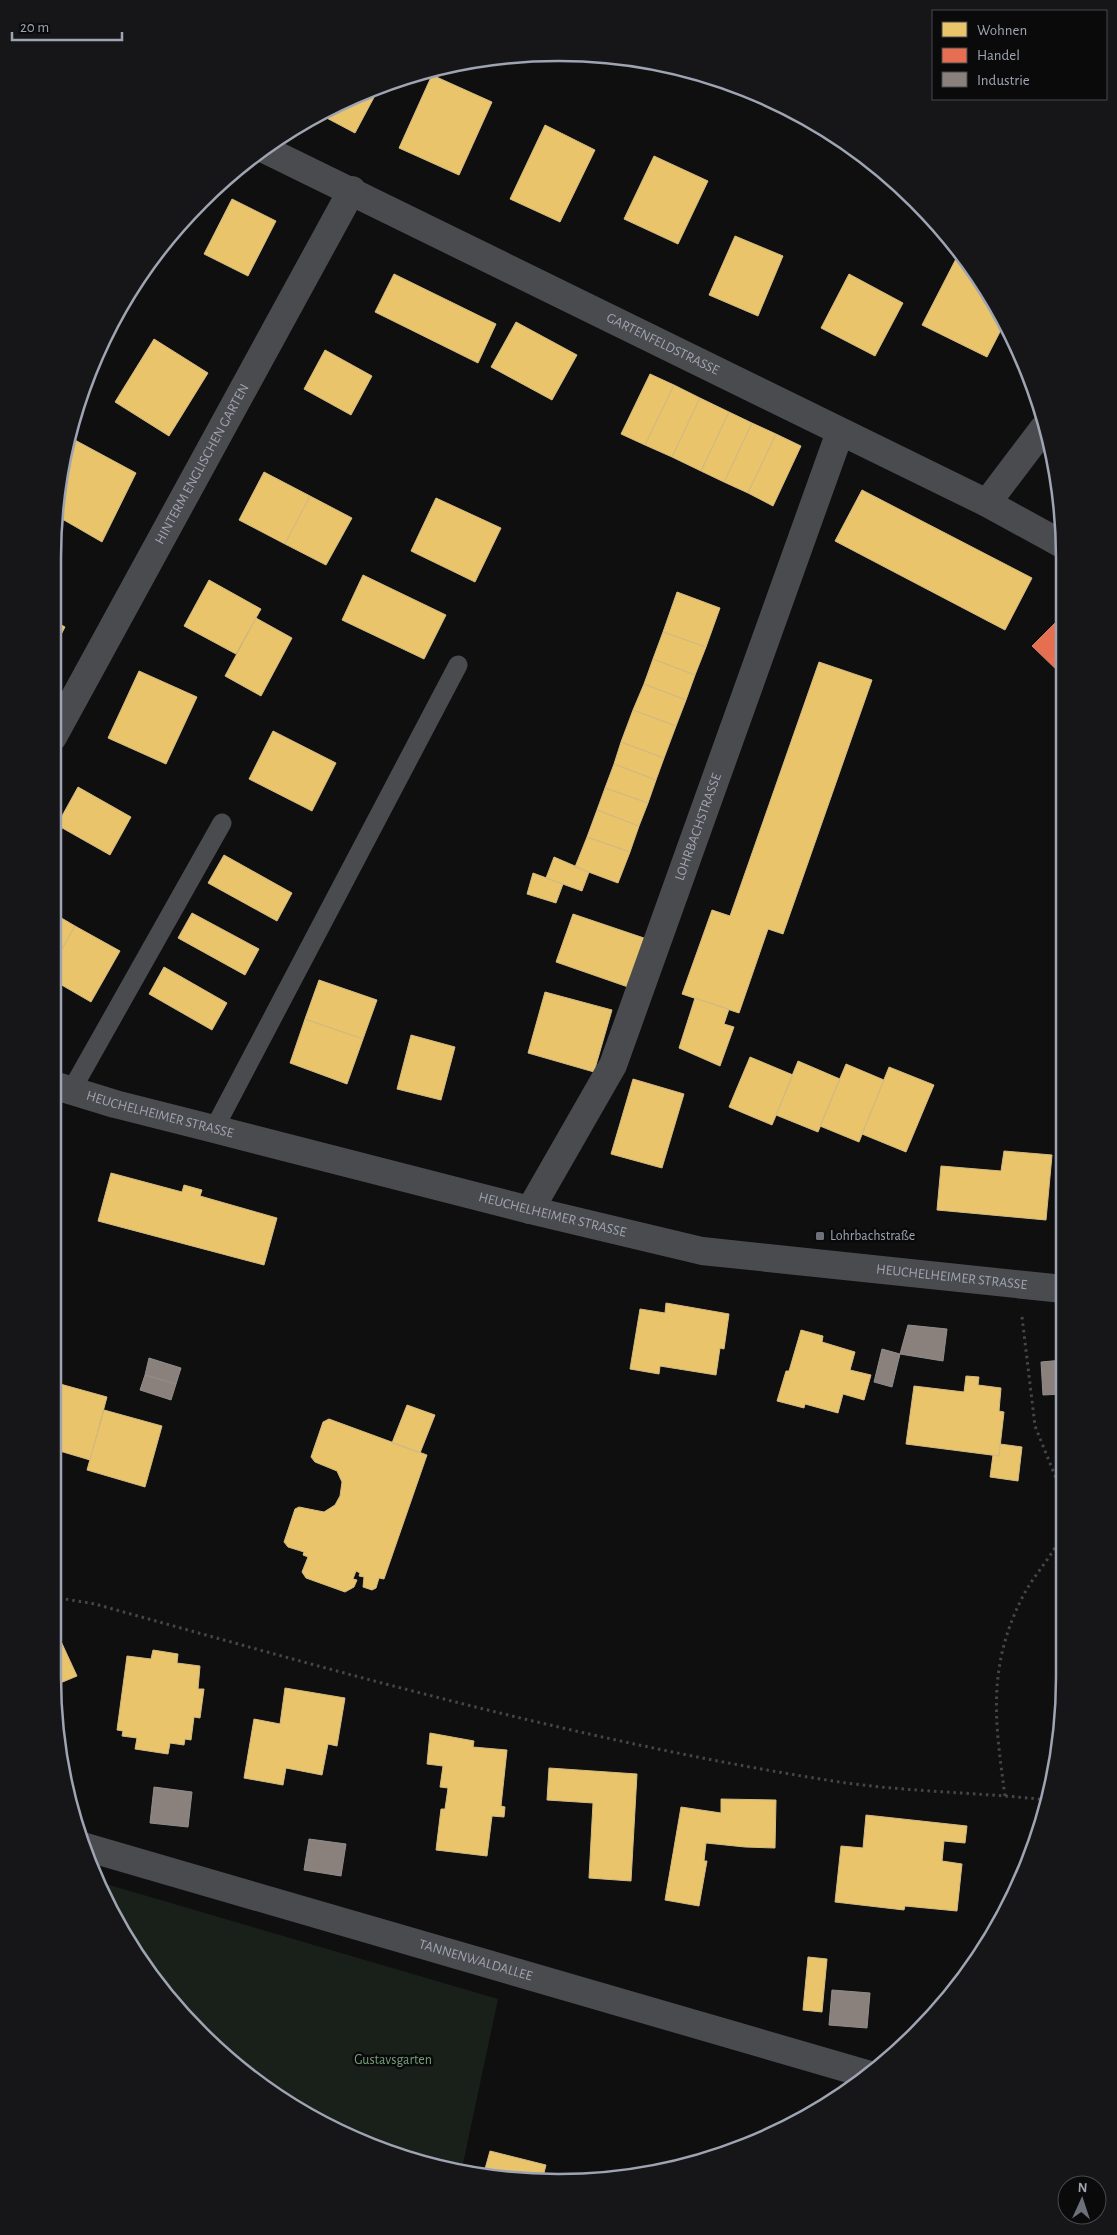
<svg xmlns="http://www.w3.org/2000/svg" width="1117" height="2235" viewBox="0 0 1117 2235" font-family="'Alegreya Sans',sans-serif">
  <rect width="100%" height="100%" fill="#0f0f10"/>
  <path fill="#19201a" d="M99 1882 498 1999 461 2173C318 2140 197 2058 121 1930 112 1915 106 1898 99 1882Z"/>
  <path fill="#e9c46a" stroke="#d3ba80" d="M432 75 492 102 459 175 399 148Z
    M380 86 355 133 321 115 365 91Z
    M545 125 595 150 560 222 510 199Z
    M654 156 708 181 678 244 624 219Z
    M232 199 276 221 248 276 204 254Z
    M735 236 783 256 758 316 709 295Z
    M960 251 987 298 985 302 992 306 1003 326 987 357 922 325Z
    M394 274 496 324 478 363 375 312Z
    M849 274 903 303 875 356 821 328Z
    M516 322 577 355 552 400 491 367Z
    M154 339 208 373 169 436 115 402Z
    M325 350 372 376 351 415 304 389Z
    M650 374 674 385 645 445 621 434Z
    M674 385 700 398 672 457 645 445Z
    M700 398 729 412 701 471 672 457Z
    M729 412 752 423 724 482 701 471Z
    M752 423 776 434 748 493 724 482Z
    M776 434 801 446 773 506 748 493Z
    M73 439 136 473 102 542 57 516 62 460Z
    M264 472 310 496 285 544 239 520Z
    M862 490 1032 578 1005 630 835 541Z
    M310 496 352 518 326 565 285 544Z
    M436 498 501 528 475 582 411 551Z
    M363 575 446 615 424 659 342 620Z
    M209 580 261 609 236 654 184 626Z
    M677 592 720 608 706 647 663 632Z
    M256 618 292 638 261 696 225 676Z
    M53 620 65 627 53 650Z
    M663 632 706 647 695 675 653 659Z
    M653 659 695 675 686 700 644 684Z
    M819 662 872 680 783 934 768 929 739 1013 682 994 712 910 730 916Z
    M139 671 197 697 166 764 108 738Z
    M644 684 686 700 676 726 633 710Z
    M633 710 676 726 664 758 621 742Z
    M273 731 336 763 312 811 249 779Z
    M621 742 664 758 656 780 614 764Z
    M614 764 656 780 648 803 605 788Z
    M78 787 131 817 110 855 57 825Z
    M605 788 648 803 639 826 597 810Z
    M597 810 639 826 630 852 587 837Z
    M587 837 630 852 618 883 575 867Z
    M224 855 292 893 277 921 208 883Z
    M554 857 589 872 582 891 546 878Z
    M533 873 563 884 556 903 527 894Z
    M53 913 75 926 53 965Z
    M192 913 259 949 245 975 178 938Z
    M573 914 644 938 628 987 556 962Z
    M75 926 120 951 91 1002 53 980V965Z
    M164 967 227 1003 212 1030 149 994Z
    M319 980 377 1000 363 1039 305 1019Z
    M545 992 612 1010 594 1072 528 1053Z
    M695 998 729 1009 724 1024 734 1027 720 1066 679 1048Z
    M305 1019 363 1039 347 1084 290 1063Z
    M411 1035 455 1047 441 1100 397 1089Z
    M750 1057 793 1075 772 1125 729 1107Z
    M798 1061 840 1079 818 1132 776 1115Z
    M846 1064 884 1080 859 1142 820 1126Z
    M889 1067 934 1085 906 1152 862 1134Z
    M633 1079 684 1094 662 1168 611 1154Z
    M1004 1151 1052 1155 1046 1220 937 1210 941 1166 1001 1171Z
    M111 1173 182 1192 184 1185 202 1190 200 1196 277 1218 264 1265 98 1221Z
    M666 1303 729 1314 724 1349 720 1348 716 1375 660 1366 659 1374 630 1369 640 1309 665 1313Z
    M801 1330 823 1336 822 1342 855 1352 850 1370 871 1375 864 1400 843 1394 838 1413 805 1404 804 1408 777 1401 786 1371H789Z
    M966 1376 979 1377 978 1385 1001 1388 999 1411 1004 1412 999 1456 906 1444 914 1386 964 1392Z
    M53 1382 107 1397 90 1460 53 1449Z
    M407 1405 435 1415 420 1453 392 1443Z
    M104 1410 162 1426 145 1487 87 1470Z
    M329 1419 427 1455 384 1579 379 1578 376 1588 372 1590 363 1587 364 1577 359 1576 360 1573 356 1571 353 1579 357 1580 354 1587 345 1592 306 1578 302 1572 308 1557 303 1555 304 1552 288 1547 284 1542 295 1509 299 1507 324 1512 335 1505 340 1496 342 1482 337 1471 315 1462 311 1457 323 1422Z
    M1000 1444 1022 1447 1018 1481 990 1477 993 1455 999 1456Z
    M53 1624 77 1676 53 1686 52 1676Z
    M153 1650 178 1654 177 1663 200 1666 198 1689H204L200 1718 194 1717 191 1740 185 1739 184 1745 170 1743 168 1754 135 1749 137 1738 122 1736 123 1731 117 1730 127 1656 151 1659Z
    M285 1688 345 1698 337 1746 328 1744 322 1775 286 1768 283 1785 244 1778 254 1719 280 1724Z
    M430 1733 474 1741 473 1747 507 1750 501 1806 505 1807 504 1817 492 1816 487 1856 436 1850 441 1809H445L448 1788 440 1787 443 1766 427 1764Z
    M549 1768 637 1774 631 1881 589 1878 593 1803 547 1800Z
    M721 1799 776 1800 775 1848 745 1847 706 1843 704 1861H707L699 1906 665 1900 681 1807 721 1813Z
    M866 1815 967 1826 965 1843 944 1841 942 1861 962 1864 957 1911 905 1906 904 1910 835 1902 841 1846 863 1848Z
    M1032 1828H1039L1029 1859Z
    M808 1957 827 1959 822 2012 803 2010Z
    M490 2151 546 2165 542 2181H526L483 2176Z"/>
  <path fill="#e76f51" stroke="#d17f6e" d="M1061 617V674L1032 646Z"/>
  <path fill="#8a817c" stroke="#908c8c" d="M908 1325 947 1329 943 1361 900 1354Z
    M882 1349 900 1354 892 1387 874 1382Z
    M149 1358 181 1368 176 1384 145 1375Z
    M1063 1360V1394L1043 1395 1041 1362Z
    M145 1375 176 1384 171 1400 140 1390Z
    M154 1787 192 1792 188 1827 150 1823Z
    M309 1839 346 1844 341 1876 304 1870Z
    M832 1990 870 1993 867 2028 829 2025Z"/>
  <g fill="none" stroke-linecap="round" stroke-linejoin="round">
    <path stroke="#45464a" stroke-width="3" stroke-dasharray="2.5 4" stroke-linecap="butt" d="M1022 1317 1035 1426 1062 1493 1064 1508
      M53 1597 95 1604C338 1672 582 1742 833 1781 902 1792 977 1792 1047 1800
      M1005 1796C995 1722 987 1668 1022 1598 1034 1574 1053 1556 1064 1531"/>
    <path stroke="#4a4b4f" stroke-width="19" d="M71 1091 222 823
      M214 1129 458 665"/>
    <g stroke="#4a4b4f" stroke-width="28">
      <path id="s1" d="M264 149 987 503 1060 543"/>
      <path d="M987 503 1043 429"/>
      <path id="s2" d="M53 737 352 190"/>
      <path id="s3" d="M53 1085 115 1104 214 1129 530 1210 702 1251 1063 1289"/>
      <path id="s4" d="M530 1210 613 1065 840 432"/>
      <path id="s5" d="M82 1846 870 2075"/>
    </g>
  </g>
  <rect fill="#6d7079" stroke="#0a0a0b" stroke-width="2" x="815" y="1231" width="10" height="10" rx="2.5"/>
  <g text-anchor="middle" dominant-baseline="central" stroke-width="5" stroke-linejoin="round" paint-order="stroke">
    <g font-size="14" fill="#9fa4b2" stroke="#0a0a0b">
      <text stroke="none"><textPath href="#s1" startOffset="444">GARTENFELDSTRASSE</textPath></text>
      <text stroke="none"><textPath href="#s2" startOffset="311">HINTERM ENGLISCHEN GARTEN</textPath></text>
      <text stroke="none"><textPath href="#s4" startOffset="420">LOHRBACHSTRASSE</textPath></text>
      <text stroke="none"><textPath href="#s3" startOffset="111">HEUCHELHEIMER STRASSE</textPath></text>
      <text stroke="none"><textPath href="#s3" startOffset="516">HEUCHELHEIMER STRASSE</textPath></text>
      <text stroke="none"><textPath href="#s3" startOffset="921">HEUCHELHEIMER STRASSE</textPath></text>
      <text stroke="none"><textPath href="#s5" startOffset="410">TANNENWALDALLEE</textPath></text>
    </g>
    <g font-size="14" fill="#9fa4b2" stroke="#0a0a0b" text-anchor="start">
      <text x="830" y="1236">Lohrbachstraße</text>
    </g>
    <g font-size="14" fill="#759e78" stroke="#0a0a0b">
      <text x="393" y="2060">Gustavsgarten</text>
    </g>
  </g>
  <path d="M0 0H1117V2235H0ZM558 61H559A497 497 0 0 1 1056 558V1677A497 497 0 0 1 559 2174H558A497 497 0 0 1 61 1677V558A497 497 0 0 1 558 61Z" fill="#161618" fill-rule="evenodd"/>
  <path fill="none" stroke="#9fa4b2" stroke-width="2.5" d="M558 61H559A497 497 0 0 1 1056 558V1677A497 497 0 0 1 559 2174H558A497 497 0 0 1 61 1677V558A497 497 0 0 1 558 61Z"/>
  <rect x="932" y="10" width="175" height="90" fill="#0a0a0b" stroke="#46484e"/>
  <rect x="942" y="22" width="25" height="15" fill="#e9c46a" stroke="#46484e"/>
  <text x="977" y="35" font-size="15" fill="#9fa4b2">Wohnen</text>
  <rect x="942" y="48" width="25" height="15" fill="#e76f51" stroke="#46484e"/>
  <text x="977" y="60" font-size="15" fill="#9fa4b2">Handel</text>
  <rect x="942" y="72" width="25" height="15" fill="#8a817c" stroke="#46484e"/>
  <text x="977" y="85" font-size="15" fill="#9fa4b2">Industrie</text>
  <g transform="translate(1082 2200) rotate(3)"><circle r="24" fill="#0a0a0b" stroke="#46484e"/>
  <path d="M0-4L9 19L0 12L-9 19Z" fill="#6d7079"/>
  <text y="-8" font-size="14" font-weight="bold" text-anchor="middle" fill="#9fa4b2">N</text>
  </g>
  <path d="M12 32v8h110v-8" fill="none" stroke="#9fa4b2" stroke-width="2.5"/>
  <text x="20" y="32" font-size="15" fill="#9fa4b2" stroke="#0a0a0b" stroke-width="4" paint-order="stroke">20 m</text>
</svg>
